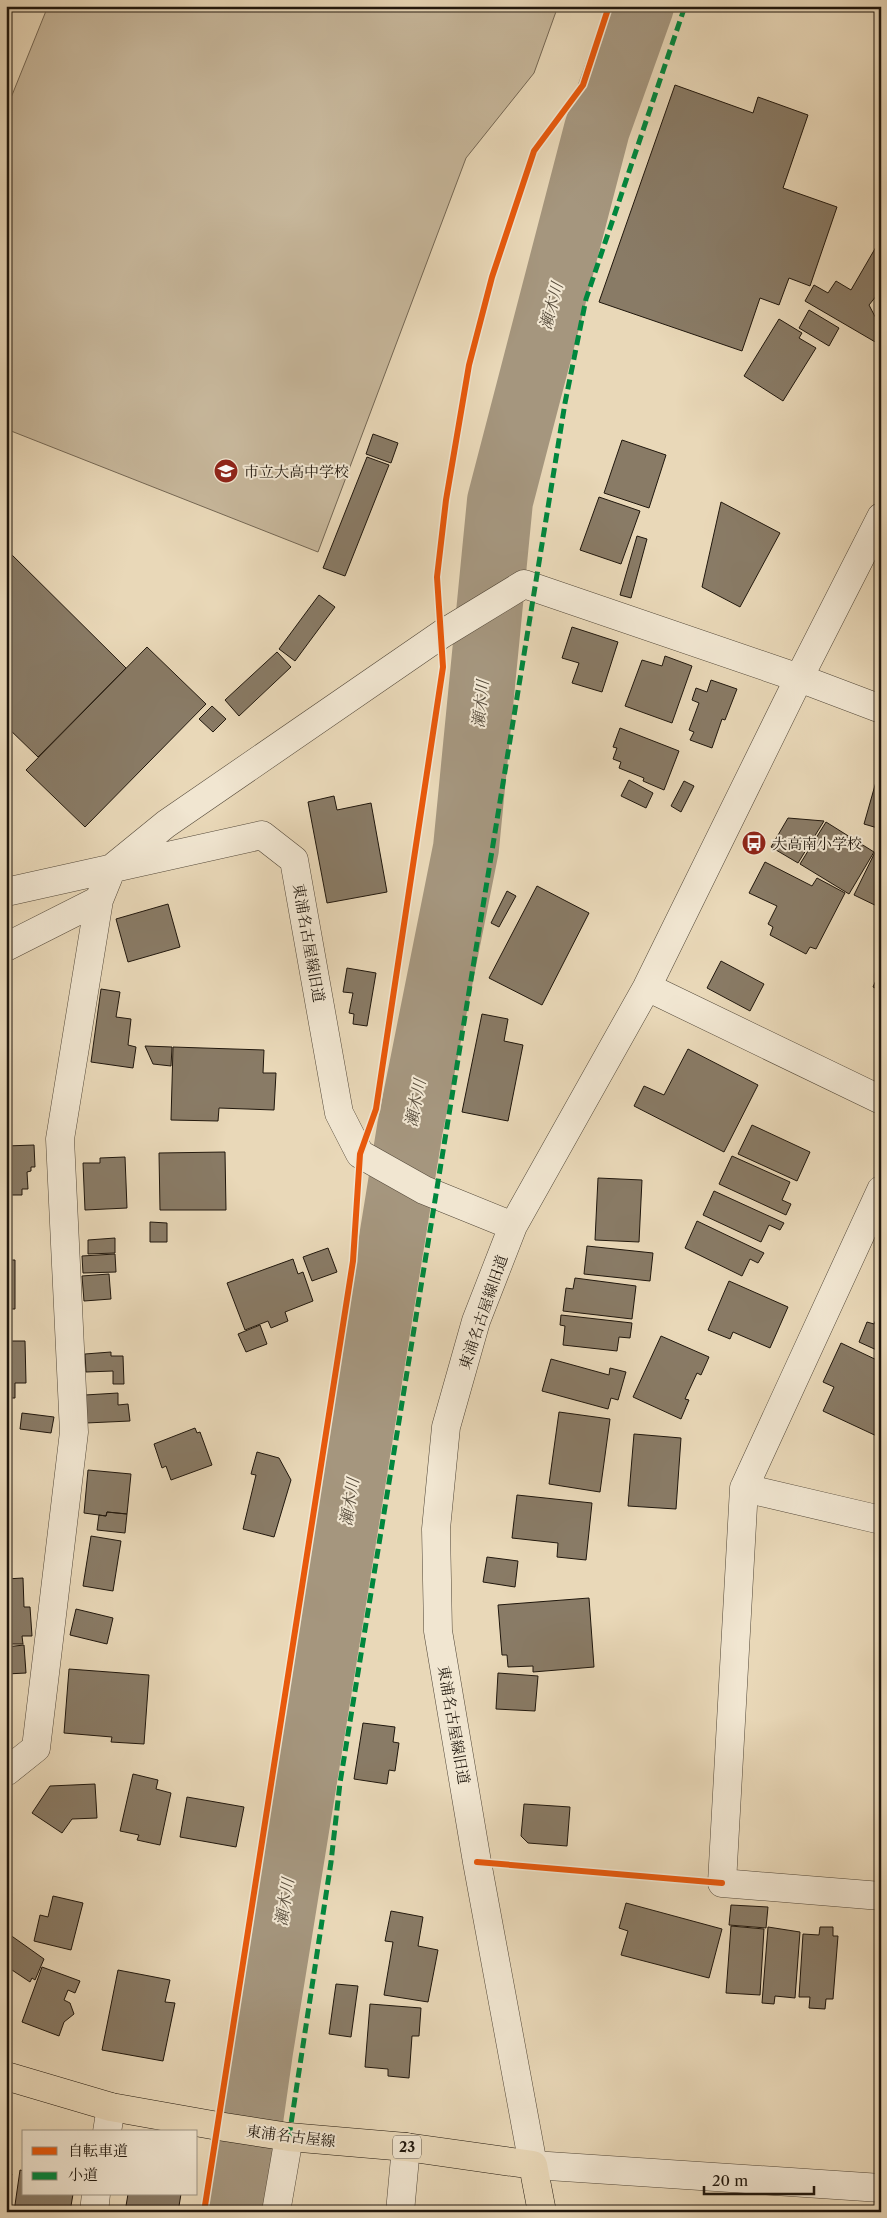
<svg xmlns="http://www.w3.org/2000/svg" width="887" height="2218" viewBox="0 0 887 2218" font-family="'Libre Caslon Text','Noto Serif JP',serif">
  <rect width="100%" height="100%" fill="#e9d8b8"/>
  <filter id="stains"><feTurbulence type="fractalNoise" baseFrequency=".004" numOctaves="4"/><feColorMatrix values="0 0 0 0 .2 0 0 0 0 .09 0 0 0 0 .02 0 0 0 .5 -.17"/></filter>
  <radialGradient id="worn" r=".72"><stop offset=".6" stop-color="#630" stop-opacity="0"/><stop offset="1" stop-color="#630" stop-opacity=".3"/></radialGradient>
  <path fill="#c7b79b" stroke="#746754" d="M48 6H558L534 73 466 158 318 552 6 429V110Z"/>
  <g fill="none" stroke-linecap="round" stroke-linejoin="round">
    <path stroke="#a5967e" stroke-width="66" d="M237 2212 260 2051 410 1128 466 848 500 501 597 129 641 6"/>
  </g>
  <path fill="#897b66" stroke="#20170d" d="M675 85 753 113 758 97 808 115 783 188 837 207 810 286 789 278 779 305 760 298 742 351 599 302Z
    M876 247 881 250V290L869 305 881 328V335L877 343 805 301 814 285 828 293 836 281 851 290Z
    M809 310 839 328 829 346 799 328Z
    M779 319 802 333 799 338 816 348 783 401 744 376Z
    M373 434 398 443 391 463 366 454Z
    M622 440 666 455 649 508 604 493Z
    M367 457 389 465 345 576 323 568Z
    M599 497 640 511 621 564 580 550Z
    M721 502 780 533 740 607 702 587Z
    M637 536 647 539 631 598 620 595Z
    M6 549 126 668 38 757 6 726Z
    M319 595 335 607 295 661 279 649Z
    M572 627 618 642 602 692 572 683 579 663 562 658Z
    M147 647 206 704 85 827 26 770Z
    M277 652 291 667 239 716 225 700Z
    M665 656 692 666 672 723 625 706 642 660 662 666Z
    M711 680 737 689 725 720 722 719 712 748 690 740 694 732 689 730 699 703 692 700 696 688 707 692Z
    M212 706 226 719 213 732 199 719Z
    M620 728 679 751 664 790 643 781 644 778 619 768 621 762 613 759 617 748 613 747Z
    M881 764V829L864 824Z
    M629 780 653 793 646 808 621 796Z
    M684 781 694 786 681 812 671 806Z
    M334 796 337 810 371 803 387 892 327 903 308 802Z
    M788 818 824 821 798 863 771 847Z
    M826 822 874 852 849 894 800 864Z
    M881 840V908L854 895Z
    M765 862 812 886 817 878 845 893 816 949 810 947 806 954 770 935 773 927 768 924 777 906 749 893Z
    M537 886 589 913 542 1005 489 978Z
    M507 891 516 896 499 927 491 923Z
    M168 904 180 947 128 962 116 919Z
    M721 961 764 984 750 1011 707 988Z
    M347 968 376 973 367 1026 353 1024 354 1014 349 1013 353 993 343 992Z
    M881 969V991L873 987Z
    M101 989 120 992 116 1017 131 1019 128 1045 136 1047 133 1068 91 1062Z
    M482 1014 508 1019 504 1041 523 1045 508 1121 462 1112Z
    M145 1046 172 1047 171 1066 153 1064Z
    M173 1047 264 1050 263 1073H276L274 1110 219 1108 218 1121 171 1120Z
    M688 1049 758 1085 724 1152 634 1106 644 1086 664 1095Z
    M6 1108 9 1130 6 1131Z
    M752 1125 810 1152 797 1181 738 1154Z
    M34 1145 35 1167H31V1171L27 1172 28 1189H22V1195H6V1146Z
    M225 1152 226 1210H160L159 1153Z
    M732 1156 790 1182 782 1200 791 1204 786 1215 719 1184Z
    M125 1157 127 1208 85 1210 83 1163H100V1158Z
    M598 1178 642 1180 639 1242 595 1240Z
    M714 1191 784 1223 780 1230 769 1225 761 1242 703 1215Z
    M697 1221 764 1253 758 1263 750 1259 742 1276 685 1248Z
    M150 1222 167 1223V1242H150Z
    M115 1238V1253L88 1254V1240Z
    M6 1240H8V1260H15V1309H6Z
    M587 1246 653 1253 650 1281 584 1274Z
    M328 1248 337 1272 312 1281 303 1257Z
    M115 1254 116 1272 83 1273 82 1256Z
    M293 1259 298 1274 303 1272 313 1301 285 1312 288 1321 271 1328 268 1321 245 1330 227 1283Z
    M109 1274 111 1299 84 1301 82 1276Z
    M575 1278 636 1286 632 1319 563 1311 566 1288 573 1289Z
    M729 1281 788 1307 770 1348 733 1332 730 1339 708 1330Z
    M881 1309V1352L859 1342 867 1322 874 1324Z
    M561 1315 632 1323 630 1338 619 1337 617 1351 563 1345 565 1326 560 1325Z
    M260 1325 267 1344 246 1352 238 1334Z
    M661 1336 709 1357 701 1375 697 1373 685 1399 689 1400 681 1419 633 1397Z
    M6 1341H25L26 1383H15V1398H6Z
    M841 1343 881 1362V1438L823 1411 834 1387 823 1382Z
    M111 1352V1356H123L124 1384H113V1371L86 1372 85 1354Z
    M551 1359 609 1375 610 1368 626 1372 618 1400 611 1398 608 1409 542 1391Z
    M118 1393V1405L128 1404 130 1421 86 1423 85 1395Z
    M559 1412 610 1419 600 1492 549 1484Z
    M22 1413 54 1417 51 1433 20 1429Z
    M195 1428 197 1433 200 1432 212 1465 171 1480 166 1466 162 1468 154 1444Z
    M634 1434 681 1438 676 1509 628 1506Z
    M257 1452 279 1458 291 1480 274 1537 243 1529 256 1475 251 1474Z
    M88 1470 131 1474 127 1514 107 1512 106 1516 84 1513Z
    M517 1495 592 1503 586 1560 557 1557 558 1543 512 1538Z
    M107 1512 127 1514 125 1533 97 1530 99 1515 106 1516Z
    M91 1536 121 1541 113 1591 83 1586Z
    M487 1557 518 1561 515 1587 483 1582Z
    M23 1578 24 1607H30L32 1636H22L23 1644H6V1579Z
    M589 1598 594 1667 533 1672V1666L508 1667 507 1655H502L498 1605Z
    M76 1609 113 1618 107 1644 70 1635Z
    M24 1645 26 1673 6 1674V1647Z
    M69 1669 149 1675 144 1744 111 1742 112 1737 64 1733Z
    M498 1673 538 1676 535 1711 496 1709Z
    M363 1723 395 1727 393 1742 399 1743 395 1771 389 1770 387 1784 354 1779Z
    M133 1774 158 1780 156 1789 171 1793 160 1845 137 1840 139 1835 120 1831Z
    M95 1784 97 1818 72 1819 62 1833 32 1813 50 1786Z
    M187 1797 244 1807 236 1847 180 1837Z
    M524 1804 570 1807 567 1846 528 1843 521 1836Z
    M53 1896 83 1903 71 1950 34 1941 40 1915 48 1917Z
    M626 1903 722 1929 709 1978 621 1955 628 1931 619 1928Z
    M731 1905 768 1907 766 1928 729 1925Z
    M391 1911 423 1917 418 1946 438 1950 428 2002 384 1995 393 1942 385 1941Z
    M731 1926 764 1929 760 1995 726 1993Z
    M768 1927 800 1932 795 1998 775 1996 774 2004 762 2003Z
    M820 1927H833V1936H838L833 1999H826L825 2009 809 2008 810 1997H799L803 1934 819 1935Z
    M6 1932 44 1959 35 1980 32 1978 30 1982 6 1966Z
    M42 1967 80 1981 75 1993 68 1990 64 2000 70 2003 74 2014 64 2022 59 2036 22 2022Z
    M118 1970 170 1980 165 2002 175 2003 163 2061 102 2050Z
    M336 1984 358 1986 351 2037 329 2034Z
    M370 2004 421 2008 419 2036H412L409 2078 388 2076V2069L365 2067Z
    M881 2072V2128H876Z
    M6 2162H9L7 2173 12 2174 6 2195Z
    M20 2170 24 2171V2194H73L70 2212H14Z
    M128 2194H181L178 2212H125Z"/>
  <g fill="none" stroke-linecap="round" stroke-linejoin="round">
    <defs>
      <path id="minor" d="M881 517 799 678 647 987 513 1226 476 1321 446 1427 436 1529 438 1631 477 1862 533 2165 881 2188
        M6 892 262 835 294 860 339 1113 360 1154 424 1190 513 1226
        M6 947 99 900
        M647 987 881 1100
        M881 1190 744 1488 722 1883 881 1896
        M744 1488 881 1520
        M6 1772 36 1748 74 1432 60 1139 99 900 112 868 166 824 442 634 524 584 799 678 881 709
        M107 2132 111 2107
        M94 2212 96 2194
        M276 2212 289 2137
        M400 2212 406 2147"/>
      <path id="major" d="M6 2076 111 2107 218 2126 289 2137 406 2147 533 2165 542 2212"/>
    </defs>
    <use href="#minor" stroke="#524738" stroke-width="29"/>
    <use href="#major" stroke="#20170d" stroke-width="29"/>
    <path stroke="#20170d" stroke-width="3" stroke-dasharray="1 2.5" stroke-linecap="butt" d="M439 598 437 577 446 500 469 365 492 277 534 151 583 85 609 6
      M376 1111 442 674
      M510 1865 690 1881
      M223 2093 353 1261 357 1189
      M204 2212 213 2158"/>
    <use href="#minor" stroke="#f1e6d1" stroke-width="28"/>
    <use href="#major" stroke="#e9d8b8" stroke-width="28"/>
    <path stroke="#00873e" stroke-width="5" stroke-dasharray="10 5" stroke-linecap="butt" d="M289 2137 331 1862 340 1783 565 403 586 299 685 6"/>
    <defs>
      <path id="cycleway" d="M477 1862 722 1883
        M204 2212 353 1261 360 1154 376 1109 443 667 437 577 446 500 469 365 492 277 534 151 583 85 609 6"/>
    </defs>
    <use href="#cycleway" stroke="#f1e6d1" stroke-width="9"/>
    <use href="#cycleway" stroke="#e8590c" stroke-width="6"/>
  </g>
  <defs>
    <symbol id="school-disc" viewBox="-11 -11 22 22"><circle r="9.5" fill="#8f2418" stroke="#f1e6d1"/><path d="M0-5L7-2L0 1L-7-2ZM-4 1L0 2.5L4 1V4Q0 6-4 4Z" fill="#fff"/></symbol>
    <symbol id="bus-disc" viewBox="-11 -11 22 22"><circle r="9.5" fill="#8f2418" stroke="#f1e6d1"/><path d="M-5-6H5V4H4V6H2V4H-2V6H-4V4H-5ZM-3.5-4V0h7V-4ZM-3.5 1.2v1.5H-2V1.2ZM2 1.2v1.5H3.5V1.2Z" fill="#fff"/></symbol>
  </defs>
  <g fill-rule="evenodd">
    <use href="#school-disc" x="212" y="457" width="28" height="28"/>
    <use href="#bus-disc" x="740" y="829" width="28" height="28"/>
  </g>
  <g text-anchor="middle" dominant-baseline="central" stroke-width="4" stroke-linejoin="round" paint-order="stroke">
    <rect fill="#f1e6d1" stroke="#5f5548" stroke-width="1" x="393" y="2135.5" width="28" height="23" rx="4"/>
    <g font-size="14" font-weight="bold" fill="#20170d">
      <text x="407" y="2147">23</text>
    </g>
    <g font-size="15" fill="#20170d" stroke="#f1e6d1" text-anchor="start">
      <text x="244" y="471">市立大高中学校</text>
      <text x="772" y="843">大高南小学校</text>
    </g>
    <g font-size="15" fill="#20170d" stroke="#f1e6d1">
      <text transform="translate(309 943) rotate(80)">東浦名古屋線旧道</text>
      <text transform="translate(483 1312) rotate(-71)">東浦名古屋線旧道</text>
      <text transform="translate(454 1725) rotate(80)">東浦名古屋線旧道</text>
      <text transform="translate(291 2136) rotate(7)">東浦名古屋線</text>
    </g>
    <g font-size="16" font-style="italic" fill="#554a3a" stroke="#f1e6d1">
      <text transform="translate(551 306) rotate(-75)">瀬木川</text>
      <text transform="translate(480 704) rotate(-84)">瀬木川</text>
      <text transform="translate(415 1103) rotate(-79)">瀬木川</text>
      <text transform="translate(349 1502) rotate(-81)">瀬木川</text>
      <text transform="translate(284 1902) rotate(-81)">瀬木川</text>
    </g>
  </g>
  <rect width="887" height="2218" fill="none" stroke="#e9d8b8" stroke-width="25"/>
  <rect x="8" y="8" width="872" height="2203" fill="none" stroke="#20170d" stroke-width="2.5"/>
  <rect x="12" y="12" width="862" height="2193" fill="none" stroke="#20170d"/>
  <rect x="22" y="2130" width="175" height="65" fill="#f1e6d1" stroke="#9d9383"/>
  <rect x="32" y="2147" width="25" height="8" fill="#e8590c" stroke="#9d9383"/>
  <text x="68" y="2156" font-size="15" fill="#20170d">自転車道</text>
  <rect x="32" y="2172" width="25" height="8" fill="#00873e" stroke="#9d9383"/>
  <text x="68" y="2180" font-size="15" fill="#20170d">小道</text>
  <path d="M704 2186v8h110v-8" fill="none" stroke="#20170d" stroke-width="2.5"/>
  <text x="712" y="2186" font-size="15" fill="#20170d" stroke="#f1e6d1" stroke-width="4" paint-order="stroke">20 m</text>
  <rect width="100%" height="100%" filter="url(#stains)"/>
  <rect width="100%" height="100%" fill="url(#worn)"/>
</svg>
